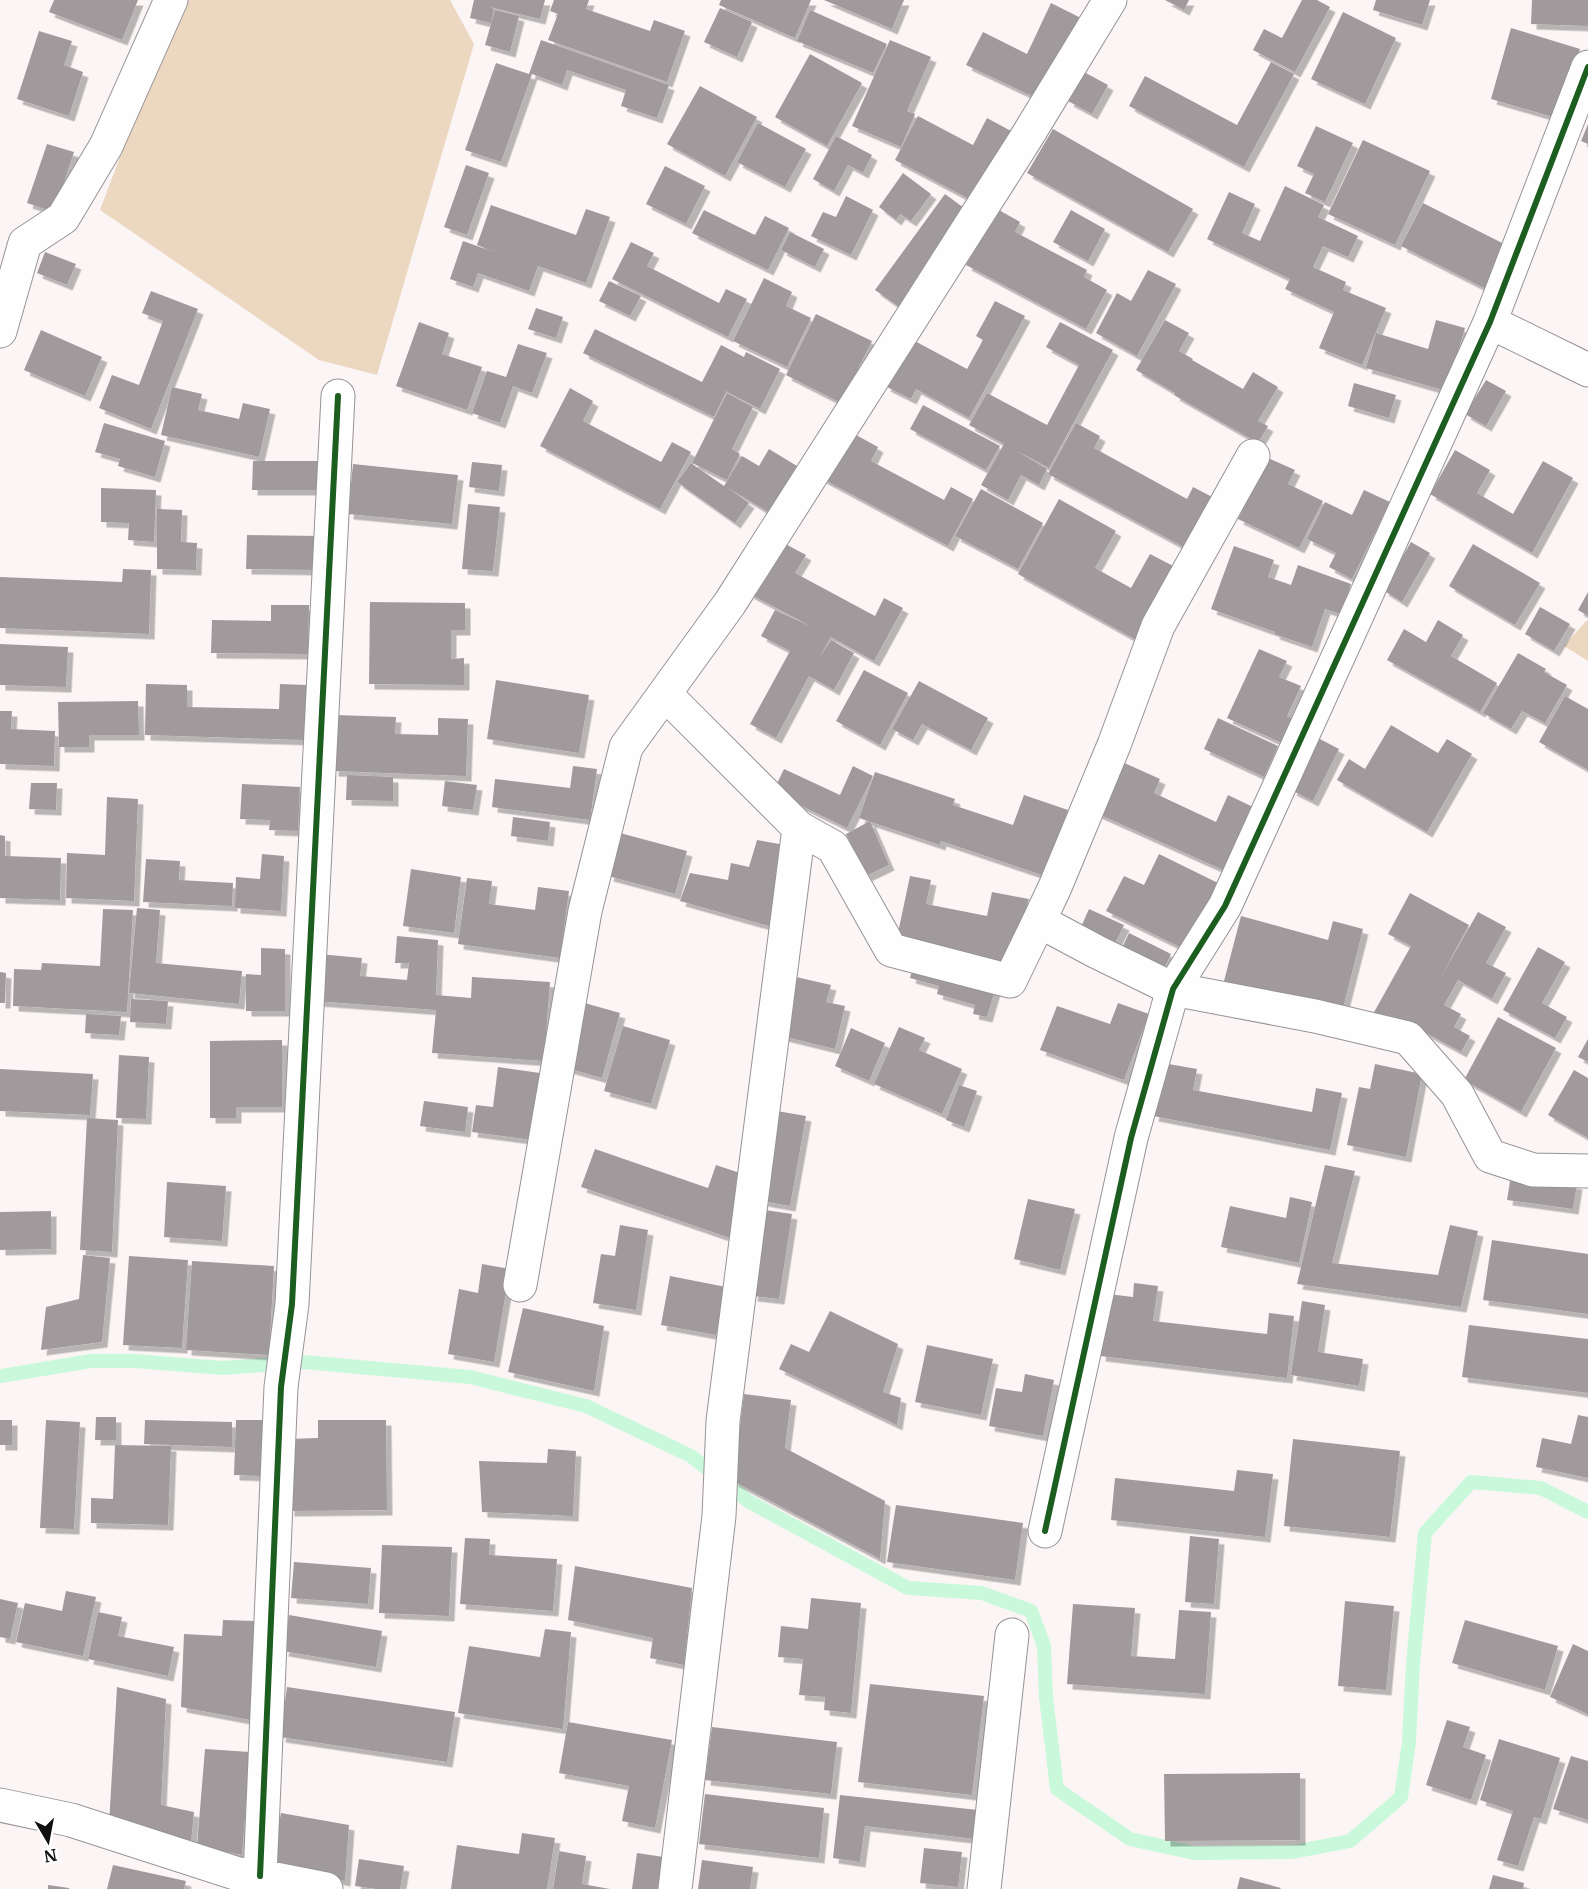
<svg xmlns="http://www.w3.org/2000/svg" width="1588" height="1889" viewBox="0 0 1588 1889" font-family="Merriweather,serif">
  <defs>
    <filter id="shadow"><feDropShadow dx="5.5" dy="5.5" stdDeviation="0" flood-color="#0004"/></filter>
  </defs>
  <rect width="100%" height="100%" fill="#fcf5f6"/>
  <path fill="#ecd7c1" d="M179 0H450L474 44 377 375 319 360 100 210Z
    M1586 621H1588V661L1564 646Z"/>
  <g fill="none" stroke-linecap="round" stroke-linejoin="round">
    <path stroke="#c9f9da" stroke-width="14" d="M0 1376 91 1361H135L222 1368 303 1362 470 1377 586 1406 691 1456 748 1501 908 1588 982 1593 1031 1611 1044 1646 1046 1697 1057 1789 1130 1839 1194 1853 1293 1852 1350 1841 1401 1797 1409 1742 1413 1664 1425 1533 1471 1482 1541 1488 1588 1512"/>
  </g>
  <path fill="#a09a9c" filter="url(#shadow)" d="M54 0H138L122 40 49 12Z
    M474 0H545L540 19 490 7 494 9 491 23 470 18Z
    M554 0H589L586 9 650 31 654 20 685 31 667 82 548 40 558 14 550 11Z
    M721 0H811L795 38 719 5Z
    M824 0H904L892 29Z
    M1165 0H1189L1184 10Z
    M1302 0H1317L1330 7 1295 72 1253 50 1264 29 1282 38Z
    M1376 0H1430L1422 25 1373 10Z
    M1532 0H1588V26L1531 24Z
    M1051 3 1079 17 1040 100 966 65 983 32 1027 54Z
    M720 8 752 22 737 57 704 42Z
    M495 10 519 16 510 52 485 45Z
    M810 10 887 44 873 73 797 41Z
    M1343 12 1396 38 1365 104 1311 79Z
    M1511 28 1580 49 1560 119 1491 99Z
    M39 31 72 41 64 65 83 72 69 116 17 99Z
    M541 40 669 85 657 118 621 106 626 90 567 70 562 85 532 74 501 162 465 150 496 63 529 74Z
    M890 40 931 57 907 111 915 114 901 147 852 126Z
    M810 54 862 83 827 146 775 117Z
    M1271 62 1294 74 1244 167 1129 106 1145 76 1237 125Z
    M1084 72 1108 85 1092 114 1068 101Z
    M700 86 757 117 725 176 667 144Z
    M918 116 973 145 987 118 1011 131 973 201 895 160Z
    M758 123 806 149 785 187 737 162Z
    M1588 124V144L1581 141Z
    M1316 126 1353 143 1325 202 1305 193 1314 174 1297 166Z
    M1053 129 1193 209 1168 252 1027 173Z
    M836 136 872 155 863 173 848 165 834 191 813 179Z
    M1363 140 1430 171 1395 245 1328 214Z
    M47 144 74 152 54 212 27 203Z
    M466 165 489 173 467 235 444 227Z
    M665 166 705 186 686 224 646 204Z
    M903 173 931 194 911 221 900 214 896 220 879 207Z
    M1285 186 1324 205 1318 217 1358 236 1348 257 1323 246 1313 267 1346 282 1343 290 1386 308 1362 365 1319 348 1334 312 1285 289 1290 279 1207 239 1229 192 1255 204 1242 233 1260 241Z
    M945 194 968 211 899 307 875 290Z
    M846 196 873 210 851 255 811 236 823 212 836 217Z
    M1423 203 1514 249 1492 292 1401 246Z
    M491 205 576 235 586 209 610 217 586 283 538 266 529 291 478 273 473 287 450 279 463 241 494 252 477 245Z
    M997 209 1020 222 1015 232 1087 270 1084 277 1107 290 1086 329 966 265Z
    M704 210 755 235 765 216 789 228 768 270 692 233Z
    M1071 210 1105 229 1088 261 1053 242Z
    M790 232 824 249 815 267 781 250Z
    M631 242 654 253 647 266 719 303 726 289 747 299 728 337 612 279Z
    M45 252 76 264 67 285 37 273Z
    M1148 270 1176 284 1137 356 1096 333 1117 293 1131 301Z
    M764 278 792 292 786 306 811 318 787 367 733 341Z
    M609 281 641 296 630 316 599 301Z
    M151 291 198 309 151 429 99 408 112 375 139 385 163 321 142 313Z
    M995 301 1025 316 969 418 916 389 911 399 885 386 911 339 967 369 983 340 976 336Z
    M536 308 563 317 556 338 528 329Z
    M816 314 872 341 841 403 786 375Z
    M1165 320 1189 333 1179 351 1193 359 1192 360 1243 389 1253 372 1278 387 1258 421 1268 426 1258 443 1174 395 1175 393 1136 370Z
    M1436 320 1465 328 1446 391 1366 368 1376 333 1428 349Z
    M419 322 449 333 442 354 482 367 467 410 396 386Z
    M1060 322 1113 350 1049 468 1015 450 1047 469 1039 485 1021 475 1008 500 981 485 1004 444 969 425 987 393 1047 425 1079 365 1046 347Z
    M595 329 702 382 721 345 744 357 746 352 780 369 760 409 727 392V390L714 417 583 353Z
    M41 330 102 357 85 396 24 370Z
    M518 344 547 353 532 393 513 386 500 423 472 413 487 371 506 377Z
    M1486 380 1506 391 1486 426 1465 414Z
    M1354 383 1396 395 1389 418 1348 406Z
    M172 387 202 394 198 410 239 419 243 403 270 409 259 457 161 435Z
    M570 388 593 401 583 421 661 462 672 442 691 452 660 509 540 446Z
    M727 393 753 407 732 449 740 454 727 480 692 463Z
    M923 405 1000 446 986 470 910 429Z
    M104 423 165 441 155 477 118 466 120 459 95 452Z
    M1076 423 1100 436 1094 448 1187 499 1193 487 1216 499 1189 550 1048 474Z
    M847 430 878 447 871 461 944 500 951 487 973 499 948 546 821 478Z
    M769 449 797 466 768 512 728 488 749 503 735 523 677 482 691 463 724 486 742 456 759 466Z
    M1455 450 1490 470 1477 493 1513 514 1543 461 1573 478 1532 553 1430 494Z
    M1268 458 1295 470 1288 484 1323 501 1299 548 1238 519Z
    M253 461H322V490H252Z
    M472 462 502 465 499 491 469 487Z
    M353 464 458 475 452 524 348 514Z
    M101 488 156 490 154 542 128 540 129 523 101 522Z
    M981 489 1043 523 1018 569 955 536Z
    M1364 490 1390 502 1352 579 1329 567 1336 553 1307 539 1325 502 1352 515Z
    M1059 499 1116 531 1095 568 1131 588 1150 554 1177 568 1138 641 1018 574Z
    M468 504 500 507 493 571 462 569Z
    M157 509 182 510 181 542 197 543 196 570 157 569Z
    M247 535 319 536 318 570 246 569Z
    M778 540 806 555 795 573 875 616 884 598 903 608 874 661 831 637 819 658 831 640 854 653 834 690 809 676 776 738 750 724 790 651 761 636 775 610 812 627 748 593Z
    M1411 542 1430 553 1402 602 1383 590Z
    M1473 544 1540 583 1515 625 1449 586Z
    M1234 546 1274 560 1268 577 1291 585 1298 565 1351 584 1341 614 1325 609 1312 647 1274 634 1275 632 1211 609Z
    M123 569 151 570 149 634 0 628V577L122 582Z
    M1588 592V616L1578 610Z
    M370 602 465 603V630H451V659L464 658V685L369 684Z
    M271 605H309L308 654 211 653 212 620 271 621Z
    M1540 607 1570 624 1554 651 1525 634Z
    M1438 620 1463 635 1451 656 1497 683 1480 712 1387 660 1404 629 1426 642Z
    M0 644 68 647 66 687 0 685Z
    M1259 649 1287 661 1279 677 1301 686 1287 716 1295 720 1284 744 1227 718Z
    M1518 653 1546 669 1544 672 1567 685 1545 723 1522 711 1511 729 1483 713Z
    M864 670 908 693 880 745 836 721Z
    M496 680 589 695 579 753 487 739Z
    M919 681 988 718 971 750 922 724 913 740 892 729Z
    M146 684 187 685V707L279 709 280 684 307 685 305 740 145 735Z
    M1565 696 1588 709V770L1539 742Z
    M138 701 139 735H89V747H59L58 702Z
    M0 711H12L11 729 55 731 54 766 0 764Z
    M335 715 396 717 395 734 438 735V718L468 719 466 776 333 771Z
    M1218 718 1278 746 1264 777 1204 749Z
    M1391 725 1438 753 1447 739 1472 754 1427 832 1337 780 1349 759 1365 769Z
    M1318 738 1339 749 1313 801 1291 790Z
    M1120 761 1160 779 1154 793 1216 822 1228 795 1253 807 1223 870 1096 813Z
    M573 766 597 769 590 820 492 807 495 779 570 788Z
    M853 766 873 776 847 828 773 792 784 769 840 795Z
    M875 772 955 799 953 805 1013 825 1024 795 1068 810 1045 876 941 841 940 845 859 818Z
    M347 775 393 777V801L346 800Z
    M445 781 477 785 473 810 442 806Z
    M31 783H57L56 810 29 809Z
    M242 784 300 787 298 831 269 830 270 820 240 819Z
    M107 797 138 799 134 901 66 898 67 853 105 855Z
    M513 817 550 822 548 841 511 836Z
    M870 821 889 865 866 876 846 834Z
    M620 833 687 851 675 894 608 876Z
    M0 835 5 836V856L61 858 60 900 0 898Z
    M757 840 790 846 776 928 680 901 690 873 728 880 731 863 749 867Z
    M262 854 284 856 281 911 235 908 236 877 260 879Z
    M1159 854 1218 883 1186 950 1106 911 1124 876 1144 885Z
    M146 859 180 861 179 880 233 883 232 906 143 902Z
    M411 869 461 877 454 933 403 926Z
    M910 876 931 880 926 904 987 916 992 892 1029 899 1007 969 895 947Z
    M467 878 492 881 489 904 535 910 538 887 569 891 560 958 458 944Z
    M1410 893 1469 925 1437 984 1478 912 1506 927 1486 963 1506 973 1492 999 1458 980 1444 1005 1461 1014 1454 1027 1470 1036 1461 1052 1413 1026 1373 1014 1411 946 1388 934Z
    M137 908 160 910 156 963 242 971 239 1004 129 993Z
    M103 909 133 910 127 1012 13 1006 14 969 41 970 42 963 100 966Z
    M1089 909 1124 925 1111 952 1077 936Z
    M1241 916 1328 940 1333 921 1363 929 1342 1012 1224 981Z
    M1129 933 1171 954 1159 979 1117 959Z
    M397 936 438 940 436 995 471 998 472 977 550 982 544 1061 432 1053 436 1010 315 1001 319 954 362 958 360 976 407 980 409 963H395Z
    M1538 947 1565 962 1542 1003 1567 1017 1555 1038 1503 1010Z
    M261 948 285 949V1011H246V974L261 975Z
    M915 959 997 983 987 1017 973 1014 975 1005 937 994 939 986 910 978Z
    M0 972 6 973 5 1003H0Z
    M796 977 831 985 826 1002 845 1006 835 1049 782 1036Z
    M131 999 168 1001 166 1024 130 1022Z
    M581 1002 620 1013 602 1078 563 1067Z
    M1118 1003 1149 1014 1124 1080 1040 1050 1057 1006 1110 1024Z
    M86 1014 121 1016 119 1035 85 1033Z
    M1498 1017 1556 1048 1521 1112 1464 1080Z
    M623 1026 670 1040 651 1104 604 1091Z
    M899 1027 925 1038 919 1050 962 1069 942 1114 874 1084Z
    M851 1028 885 1043 869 1081 835 1066Z
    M1588 1039V1062L1578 1057Z
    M282 1040V1107H236V1118H210V1041Z
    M119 1055 149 1057 146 1119 116 1118Z
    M1163 1063 1197 1069 1193 1090 1312 1112 1316 1088 1342 1093 1330 1150 1153 1116Z
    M1375 1064 1422 1074 1406 1157 1347 1145 1359 1087 1370 1089Z
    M498 1067 540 1073 532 1140 472 1132 476 1105 493 1107Z
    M0 1069 93 1074 90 1115 0 1111Z
    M1574 1070 1588 1078V1138L1548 1115Z
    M959 1085 977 1091 964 1127 946 1120Z
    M424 1101 468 1107 465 1132 420 1126Z
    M777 1111 806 1116 790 1206 762 1201Z
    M87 1118 118 1120 112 1252 80 1250Z
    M595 1149 708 1188 716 1165 743 1174 730 1238 581 1187Z
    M1325 1165 1355 1171 1332 1263 1438 1275 1450 1225 1478 1231 1461 1307 1297 1284Z
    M1511 1175 1577 1184 1573 1209 1507 1200Z
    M167 1182 226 1186 222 1241 164 1237Z
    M1290 1197 1312 1202 1299 1263 1221 1247 1230 1206 1286 1218Z
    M1028 1199 1075 1209 1060 1270 1014 1259Z
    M765 1210 792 1214 779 1299 752 1296Z
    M51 1211V1249L0 1250V1212Z
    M620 1225 648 1230 636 1310 593 1303 601 1254 615 1256Z
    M1492 1240 1588 1254V1314L1483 1300Z
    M83 1255 110 1258 102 1342 41 1350 46 1307 79 1299Z
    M129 1256 188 1260 182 1348 123 1345Z
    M192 1261 274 1266 269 1355 186 1350Z
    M482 1264 510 1269 494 1362 448 1354 459 1289 478 1293Z
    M670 1276 726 1287 716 1335 661 1325Z
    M1134 1283 1158 1286 1153 1321 1267 1334 1269 1313 1294 1316 1287 1378 1100 1356 1108 1294 1133 1297Z
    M1302 1301 1325 1305 1318 1352 1363 1359 1359 1386 1291 1375Z
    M523 1308 604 1326 594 1391 508 1372Z
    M830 1311 898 1344 883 1392 901 1398 897 1425 779 1369 791 1344 809 1352Z
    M1469 1325 1588 1339V1393L1462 1377Z
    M927 1345 993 1359 981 1415 915 1402Z
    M1025 1374 1054 1380 1043 1436 989 1426 996 1388 1022 1392Z
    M744 1394 791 1400 785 1448 885 1501 880 1559 733 1481Z
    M1578 1415 1588 1417V1478L1536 1467 1542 1438 1571 1444Z
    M96 1417H116V1440H95Z
    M0 1420H12V1445H0Z
    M46 1420 80 1422 74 1529 40 1528Z
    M145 1420 232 1422V1447L144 1444Z
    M236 1420H265L263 1476 234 1475Z
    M318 1420H386L387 1510 289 1511 288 1439 318 1438Z
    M1293 1439 1400 1451 1390 1537 1284 1526Z
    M115 1445 171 1446 168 1525 91 1523V1498L113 1499Z
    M548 1449 576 1451 573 1516 482 1512 479 1461 547 1463Z
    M1237 1470 1273 1474 1265 1537 1111 1520 1115 1478 1234 1491Z
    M896 1505 1023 1523 1015 1580 887 1562Z
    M1190 1536 1219 1539 1214 1604 1185 1602Z
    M465 1538 490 1539 489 1555 557 1559 553 1611 460 1604Z
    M382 1545 452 1547 449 1616 379 1613Z
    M294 1562 371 1568 368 1604 291 1598Z
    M575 1566 692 1588 684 1665 650 1658 653 1638 568 1620Z
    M66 1591 96 1597 83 1656 16 1642 25 1603 62 1611Z
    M811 1598 861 1603 851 1713 824 1710 825 1697 799 1695 803 1659 778 1657 781 1626 808 1629Z
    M0 1599 18 1603 10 1639 0 1637Z
    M1345 1601 1394 1606 1386 1690 1338 1686Z
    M1073 1604 1135 1608 1131 1656 1175 1659 1179 1610 1211 1612 1205 1694 1067 1684Z
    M98 1612 122 1617 118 1636 174 1647 168 1676 88 1659Z
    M289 1615 382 1631 376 1667 283 1651Z
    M223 1620 256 1621 250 1720 181 1707 184 1634 222 1636Z
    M1465 1620 1558 1646 1545 1690 1452 1663Z
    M545 1629 571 1632 563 1729 458 1713 469 1646 540 1657Z
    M1573 1644 1588 1651V1714L1550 1697Z
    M870 1684 984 1696 972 1795 858 1782Z
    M117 1687 166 1699 161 1805 194 1812 191 1843 109 1824Z
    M287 1687 455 1712 447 1762 280 1737Z
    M1447 1720 1470 1727 1463 1747 1486 1755 1471 1800 1426 1785Z
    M568 1722 672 1740 655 1828 622 1821 629 1786 559 1773Z
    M712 1727 837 1742 831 1794 705 1780Z
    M1499 1739 1560 1758 1541 1819 1534 1817 1518 1866 1497 1860 1513 1811 1480 1800Z
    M205 1749 250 1752 242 1855 197 1846Z
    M1571 1756 1588 1761V1820L1553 1809Z
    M1300 1773V1840L1165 1841 1164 1774Z
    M705 1794 824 1808 819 1858 699 1844Z
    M840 1795 978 1810 975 1839 865 1826 860 1862 833 1858Z
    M281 1813 349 1825 345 1881 271 1866Z
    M522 1833 555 1838 547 1889H451L457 1845 519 1854Z
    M924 1848 962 1852 958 1887 920 1883Z
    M559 1851 586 1856 582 1884 610 1889H553Z
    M637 1853 670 1858 665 1889H632Z
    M359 1859 404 1866 400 1889H377L355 1886Z
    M702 1860 753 1867 750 1889H698Z
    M113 1865 186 1881 184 1889H107Z
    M1493 1875 1524 1883 1523 1889H1489Z
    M1240 1877 1281 1888 1280 1889H1237Z
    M48 1885 69 1888V1889H48Z"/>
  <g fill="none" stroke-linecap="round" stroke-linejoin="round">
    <defs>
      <path id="minor" d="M1490 322 1588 370
        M0 331 25 243 63 218 106 146 171 0
        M1253 456 1158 626 1114 745 1055 887 1039 921 1097 952 1173 989 1315 1016 1408 1038 1457 1094 1490 1156 1533 1170 1588 1171
        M665 694 799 828 833 847 891 950 1010 981 1039 921
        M520 1285 585 911 626 747 730 603 1026 138 1110 0
        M1045 1531 1131 1138 1173 989 1225 906 1456 397 1490 322 1588 67
        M0 1805 71 1820 238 1874 260 1876 326 1889
        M260 1876 281 1387 292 1304 338 396
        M675 1889 719 1516 723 1421 799 828
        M984 1889 1012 1635"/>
    </defs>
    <use href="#minor" stroke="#969394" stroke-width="35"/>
    <use href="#minor" stroke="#fffefe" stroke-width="33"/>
    <defs>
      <path id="cycleway" d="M1045 1531 1131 1138 1173 989 1225 906 1456 397 1490 322 1588 67
        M260 1876 281 1387 292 1304 338 396"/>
    </defs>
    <use href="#cycleway" stroke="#fff" stroke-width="10"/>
    <use href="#cycleway" stroke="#1b5e20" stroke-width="6"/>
  </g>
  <g transform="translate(48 1841) rotate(170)" stroke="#ffffff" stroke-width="4.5" paint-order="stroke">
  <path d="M0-4.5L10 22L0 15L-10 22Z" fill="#101010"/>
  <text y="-9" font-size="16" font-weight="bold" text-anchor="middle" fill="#101010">N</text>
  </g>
</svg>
